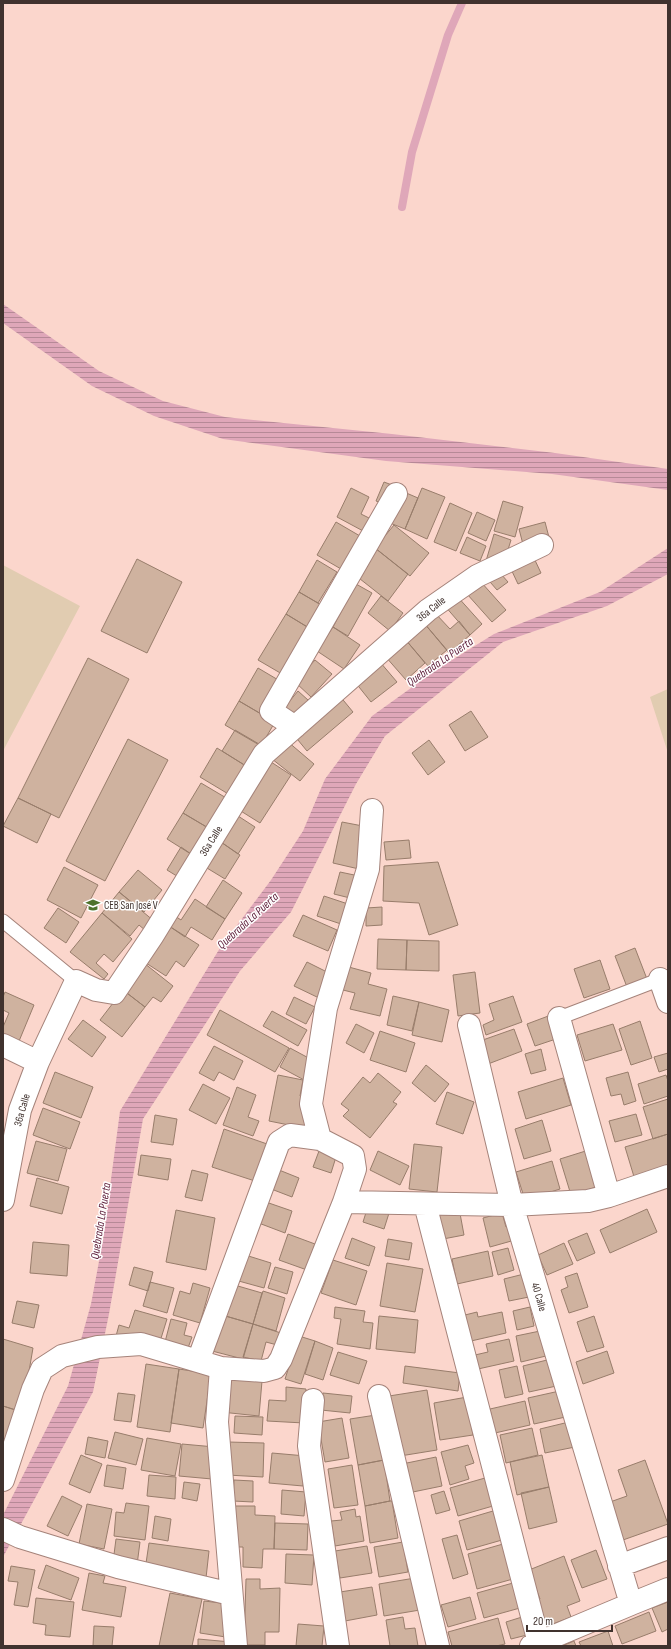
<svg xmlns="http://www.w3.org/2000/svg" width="671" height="1649" viewBox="0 0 671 1649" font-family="'Sofia Sans Condensed',sans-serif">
  <defs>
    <pattern id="water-rules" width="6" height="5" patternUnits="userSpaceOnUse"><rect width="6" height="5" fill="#dfa7b9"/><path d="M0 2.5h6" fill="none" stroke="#b68997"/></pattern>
  </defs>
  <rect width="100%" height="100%" fill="#fbd6cc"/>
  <path fill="#e1ccb1" d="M3 565 80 606 3 751Z
    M668 689V753L650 697Z"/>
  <path fill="url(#water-rules)" d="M3 304 99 371 163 401 225 417 392 434 555 453 668 469V490L552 474 386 461 223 439 154 416 92 386 3 323Z
    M668 548V574L607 606 503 642 385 736 356 784 291 912 240 971 143 1119 109 1314 93 1392 3 1557V1515L68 1386 91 1304 103 1240 120 1111 220 948 271 880 303 831 325 779 372 716 436 670 494 634 600 592Z"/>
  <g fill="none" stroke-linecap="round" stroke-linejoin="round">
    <path stroke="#dfa7b9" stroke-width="8" d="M402 207 412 152 448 35 462 3"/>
  </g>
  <path fill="#cfb29f" stroke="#987d6b" d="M384 482 400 488 392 507 376 501Z
    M351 488 369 497 361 514 371 519 365 532 337 517Z
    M422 488 445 497 427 539 405 529Z
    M404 492 418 498 405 529 390 523Z
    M503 501 523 507 515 537 494 531Z
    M450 503 472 513 456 551 434 542Z
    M477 512 495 520 486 541 468 533Z
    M336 522 360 536 341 569 317 555Z
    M545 522 551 545 525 552 519 529Z
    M394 525 429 553 410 576 375 548Z
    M494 534 511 540 503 566 486 561Z
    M467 537 486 546 480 561 460 553Z
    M375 548 408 574 388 601 355 575Z
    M533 556 541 573 518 584 510 567Z
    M137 559 182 582 147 653 101 631Z
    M317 560 337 572 318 603 299 592Z
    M494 566 508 582 497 590 484 575Z
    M481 582 506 610 492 622 467 594Z
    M356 584 372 593 348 636 333 627Z
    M299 592 328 609 309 628 286 614Z
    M456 595 482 624 470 635 444 605Z
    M381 596 403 613 390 631 368 613Z
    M435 613 450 629 459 621 470 635 449 653 424 623Z
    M286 614 309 628 282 674 258 660Z
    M424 623 447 650 428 666 405 639Z
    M333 627 360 645 344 669 317 651Z
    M405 639 425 663 406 680 385 656Z
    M88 658 129 679 59 818 18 798Z
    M315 660 332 674 311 697 295 682Z
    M380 662 397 682 371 702 355 682Z
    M258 668 280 681 261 714 239 701Z
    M298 691 308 700 294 717 284 708Z
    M339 695 353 712 307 751 293 734Z
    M239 701 275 722 261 746 225 725Z
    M471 711 488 737 465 751 449 725Z
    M235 730 259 744 246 766 222 751Z
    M128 739 168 760 105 881 66 861Z
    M429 740 445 762 428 775 412 753Z
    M287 741 314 764 300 781 272 759Z
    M217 748 246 766 230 795 200 777Z
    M268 760 291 775 260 823 236 808Z
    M201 783 228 799 210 829 183 813Z
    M18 798 51 814 37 843 3 826Z
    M183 813 210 829 194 856 167 839Z
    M235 814 255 827 238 854 218 840Z
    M342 822 368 827 359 869 333 863Z
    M218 840 240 855 225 879 202 865Z
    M409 840 411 858 386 860 384 842Z
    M181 847 194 856 180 878 167 870Z
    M438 862 458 925 429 935 419 903 383 901 384 866Z
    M64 867 98 885 81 918 47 900Z
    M138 870 162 890 144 912 119 892Z
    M340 872 359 876 354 899 334 894Z
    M223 880 242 893 225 919 206 907Z
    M119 892 154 921 146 931 139 925 130 936 102 913Z
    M324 896 351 905 344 925 317 916Z
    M195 899 225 919 212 940 191 927 185 937 169 926 175 916 181 920Z
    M382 907V925L366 926V908Z
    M58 908 79 922 66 943 44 928Z
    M102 913 132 939 113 962 104 954 96 963 108 974 104 979 70 952Z
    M303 915 337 930 328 951 293 936Z
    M169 926 199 945 184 967 176 961 166 976 146 963Z
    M378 939 407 940 406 970 377 969Z
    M407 940 439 941V971L406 970Z
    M635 948 647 979 627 987 615 956Z
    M600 960 610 989 584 998 574 969Z
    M307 962 331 974 319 998 294 986Z
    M144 963 173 986 161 1002 153 997 145 1007 123 990Z
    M345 966 371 973 368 984 387 989 380 1016 350 1009 355 993 339 989Z
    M475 972 480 1013 458 1016 453 975Z
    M123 990 145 1007 122 1037 100 1020Z
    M5 992 34 1005 17 1046 3 1039V1027L9 1013 3 1010V997Z
    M393 996 419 1002 412 1031 387 1025Z
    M513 996 522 1022 486 1035 483 1025 494 1020 489 1004Z
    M294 997 315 1007 306 1024 286 1014Z
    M419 1002 449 1010 442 1042 412 1035Z
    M220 1010 289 1048 275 1072 207 1035Z
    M272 1011 307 1030 298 1046 263 1026Z
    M551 1015 559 1038 535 1046 527 1024Z
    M83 1020 106 1037 92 1057 68 1039Z
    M640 1021 652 1058 631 1065 619 1029Z
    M356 1024 374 1033 364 1053 346 1043Z
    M613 1024 622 1050 585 1061 577 1035Z
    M514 1029 522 1051 488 1064 480 1041Z
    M380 1031 415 1043 406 1072 370 1060Z
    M214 1046 243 1061 234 1080 219 1072 214 1081 199 1073Z
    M290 1048 316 1062 306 1081 280 1067Z
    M541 1049 546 1070 531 1074 525 1054Z
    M668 1053V1069L659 1072 654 1057Z
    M426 1065 449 1084 435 1102 412 1083Z
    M55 1072 93 1087 81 1118 43 1103Z
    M628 1072 636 1101 624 1105 621 1094 611 1096 606 1078Z
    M378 1073 401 1092 393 1102 397 1104 370 1138 343 1116 349 1110 341 1104 363 1077 370 1083Z
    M278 1075 303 1080 300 1096 310 1099 304 1128 269 1121Z
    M666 1075 668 1081V1096L644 1104 638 1084Z
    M563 1078 571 1105 526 1119 518 1092Z
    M203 1084 230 1098 216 1124 189 1110Z
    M237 1087 256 1095 248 1117 259 1121 253 1136 223 1125Z
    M447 1092 474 1102 463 1134 436 1124Z
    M668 1099V1134L653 1139 643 1107Z
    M43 1108 80 1122 70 1149 33 1135Z
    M636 1114 642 1135 615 1142 609 1121Z
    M155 1115 177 1119 173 1145 151 1142Z
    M542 1120 551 1151 524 1159 515 1129Z
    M224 1129 270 1145 258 1182 212 1167Z
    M668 1134V1170L635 1180 625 1147Z
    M36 1141 67 1149 58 1181 27 1173Z
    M414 1144 442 1147 437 1192 409 1189Z
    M592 1149 603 1185 571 1195 560 1159Z
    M319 1151 336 1157 331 1173 313 1167Z
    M378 1151 409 1166 400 1185 370 1170Z
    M141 1155 171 1159 168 1180 138 1175Z
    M552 1161 560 1189 525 1200 516 1172Z
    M274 1168 299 1178 292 1197 266 1187Z
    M192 1170 208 1174 202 1201 185 1197Z
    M37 1178 69 1187 62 1214 30 1206Z
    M263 1201 292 1211 285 1233 256 1222Z
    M369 1203 390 1210 384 1229 363 1222Z
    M459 1208 464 1235 443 1239 438 1212Z
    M647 1209 657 1232 610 1253 600 1230Z
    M176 1210 215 1218 206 1270 166 1262Z
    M502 1213 506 1227 511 1225 515 1240 490 1247 483 1218Z
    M587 1233 595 1253 577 1261 568 1241Z
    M288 1234 315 1244 307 1270 279 1260Z
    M352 1238 375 1247 369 1266 345 1258Z
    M388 1239 412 1243 409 1260 385 1256Z
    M33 1242 69 1245 67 1276 30 1273Z
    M564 1243 573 1264 547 1275 538 1255Z
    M508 1248 514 1270 498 1275 492 1252Z
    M488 1251 493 1276 457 1284 452 1259Z
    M242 1254 271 1263 264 1288 235 1280Z
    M333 1260 367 1271 356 1305 321 1293Z
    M387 1263 423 1269 415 1312 380 1306Z
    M134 1267 153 1272 148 1291 129 1285Z
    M275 1267 293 1272 287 1294 268 1288Z
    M577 1273 588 1307 569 1313 561 1290 568 1287 565 1277Z
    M524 1274 529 1297 509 1301 504 1279Z
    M150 1282 174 1288 167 1313 143 1306Z
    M193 1283 210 1288 200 1323 173 1315 180 1291 190 1294Z
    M231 1284 262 1293 253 1324 222 1315Z
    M263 1291 285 1298 276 1331 253 1324Z
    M17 1301 39 1305 34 1328 12 1323Z
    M335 1307 365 1311 363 1322 373 1323 370 1349 337 1344 341 1319 334 1318Z
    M530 1307 534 1326 517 1330 513 1311Z
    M135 1310 167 1319 158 1348 116 1336 119 1325 129 1328Z
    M477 1312 478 1317 502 1312 506 1333 471 1341 465 1315Z
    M222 1315 253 1324 243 1359 212 1351Z
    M379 1316 418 1320 415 1353 376 1349Z
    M594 1316 604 1347 587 1352 577 1322Z
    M171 1319 187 1323 184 1335 192 1337 188 1348 165 1342Z
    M253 1324 284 1334 281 1346 266 1342 261 1361 243 1357Z
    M540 1331 546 1356 521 1362 516 1336Z
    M299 1336 315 1341 301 1384 285 1379Z
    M3 1339 33 1348 22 1412 3 1406Z
    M509 1339 514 1361 478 1369 475 1355 488 1352 486 1344Z
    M315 1341 333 1348 323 1380 305 1374Z
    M607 1351 614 1373 583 1384 576 1362Z
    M338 1352 367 1361 359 1384 330 1375Z
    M555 1358 561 1385 529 1392 523 1366Z
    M146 1364 179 1369 170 1432 137 1427Z
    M405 1366 460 1373 458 1391 403 1383Z
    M517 1366 523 1394 505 1398 499 1370Z
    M179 1369 211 1374 203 1428 171 1423Z
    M224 1378 262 1381 259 1416 221 1412Z
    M286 1387 306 1389 304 1423 267 1421 269 1400 286 1401Z
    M427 1390 437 1450 400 1456 389 1396Z
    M564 1390 570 1416 534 1424 528 1398Z
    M118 1393 135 1395 131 1422 114 1420Z
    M323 1393 352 1396 350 1413 321 1410Z
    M467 1397 473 1435 440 1440 434 1403Z
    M525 1401 530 1425 495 1433 490 1409Z
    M3 1406 22 1412 3 1453Z
    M376 1415 384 1460 358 1465 350 1419Z
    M235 1416 263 1417 262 1435 234 1433Z
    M342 1418 349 1458 325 1462 318 1422Z
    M569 1422 575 1447 545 1453 540 1429Z
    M532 1428 538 1455 506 1463 500 1435Z
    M115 1432 143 1439 136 1465 108 1458Z
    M88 1437 108 1441 105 1458 85 1454Z
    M147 1438 181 1444 175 1476 141 1470Z
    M228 1442 264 1443 263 1477 227 1475Z
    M182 1444 215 1447 212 1479 179 1476Z
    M468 1445 474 1463 465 1466 469 1479 450 1485 441 1452Z
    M272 1453 306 1456 303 1486 269 1483Z
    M81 1455 102 1464 90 1493 69 1484Z
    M542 1455 549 1487 517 1495 510 1462Z
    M436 1457 442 1486 408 1493 402 1464Z
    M384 1460 390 1501 365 1506 358 1465Z
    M645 1460 668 1524 623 1540 610 1502 627 1496 618 1470Z
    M107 1465 126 1468 123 1489 104 1486Z
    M352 1465 358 1505 334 1508 328 1469Z
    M149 1475 176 1477 175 1499 147 1496Z
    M485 1478 493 1506 458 1516 450 1488Z
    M234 1480 253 1481V1502L233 1501Z
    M184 1482 200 1484 197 1501 182 1498Z
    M549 1487 557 1522 529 1529 521 1493Z
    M282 1490 306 1492 304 1516 281 1514Z
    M444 1491 450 1510 436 1514 431 1495Z
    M62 1496 82 1506 68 1536 47 1526Z
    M390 1501H392L398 1538 370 1543 365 1506Z
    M126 1503 149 1506 145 1540 114 1536 116 1512 124 1513Z
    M87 1504 112 1509 104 1549 79 1544Z
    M235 1506H255V1515L275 1516 274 1549H263L262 1568 243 1567V1547H234Z
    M355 1509 356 1517 360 1516 364 1541 335 1546 331 1521 342 1520 340 1512Z
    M493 1511 502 1540 467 1550 459 1521Z
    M155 1516 171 1519 168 1541 152 1538Z
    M275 1523 308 1524 307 1550 274 1549Z
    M457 1535 468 1574 453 1579 442 1539Z
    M116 1539 140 1542 137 1565 113 1562Z
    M403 1542 408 1572 379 1577 374 1547Z
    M149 1543 209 1551 206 1578 145 1570Z
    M503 1544 513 1579 477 1589 468 1554Z
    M367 1546 372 1573 340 1578 335 1551Z
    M596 1550 607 1579 582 1588 571 1560Z
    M286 1554 314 1555 312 1585 285 1583Z
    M564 1556 580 1601 567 1606 571 1617 545 1627 535 1600 540 1599 529 1570Z
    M46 1565 79 1578 71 1600 38 1588Z
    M11 1566 35 1570 28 1607 14 1605 18 1582 8 1581Z
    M89 1573 105 1576 103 1583 126 1587 121 1617 82 1610Z
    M415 1578 420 1610 384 1616 379 1584Z
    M246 1579H260V1589L280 1588 279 1632H265V1645H244Z
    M513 1583 520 1608 484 1618 477 1593Z
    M372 1587 377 1615 345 1621 340 1592Z
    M170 1593 202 1599 192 1646H159Z
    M470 1597 476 1619 448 1627 441 1605Z
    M36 1598 74 1602 70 1637 45 1635 46 1625 33 1623Z
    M204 1601 230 1604 226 1637 200 1633Z
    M668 1602V1629L662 1632 652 1608Z
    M649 1612 656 1631 622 1644 615 1626Z
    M403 1617 405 1629 415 1628 418 1646H390L386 1620Z
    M522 1617 527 1635 511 1639 506 1622Z
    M498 1618 505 1644 496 1646H452L448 1632Z
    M298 1624 324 1626 322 1646H296Z
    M94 1626 114 1627 112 1646H93Z
    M608 1631 613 1646H581L579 1642Z
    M198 1639 231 1642V1646H198Z
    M574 1641 576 1646H562Z"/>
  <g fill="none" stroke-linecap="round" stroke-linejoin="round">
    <defs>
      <path id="service" d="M3 921 76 981
        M559 1018 666 977"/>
      <path id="minor" d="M295 727 271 711 396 494
        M660 979 668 1002
        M559 1018 609 1196
        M469 1025 512 1205 631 1604 531 1646
        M3 1045 38 1062
        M3 1200 20 1110 38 1062 76 981 96 990 114 993 153 935 264 754 428 610 477 576 542 545
        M344 1202 512 1205 588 1201 609 1196 668 1176
        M425 1204 539 1643
        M198 1361 279 1142 290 1135 320 1139
        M221 1368 217 1422 236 1646
        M379 1396 438 1646
        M313 1400 309 1446 338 1646
        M3 1480 33 1389 42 1369 62 1356 98 1347 141 1344 221 1368 264 1371 275 1368 281 1359 344 1202 355 1169 353 1156 320 1139 311 1104 326 1008 368 869 372 810
        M3 1529 20 1537 118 1567 231 1594
        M619 1566 668 1548
        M631 1604 668 1589"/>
    </defs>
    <use href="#service" stroke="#a5837a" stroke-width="15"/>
    <use href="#minor" stroke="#a5837a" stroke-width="24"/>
    <use href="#service" stroke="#fff" stroke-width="13"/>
    <use href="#minor" stroke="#fff" stroke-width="22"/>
  </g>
  <defs>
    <symbol id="school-bare" viewBox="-9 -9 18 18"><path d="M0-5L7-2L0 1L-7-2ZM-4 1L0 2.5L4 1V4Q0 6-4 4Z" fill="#4e722b" stroke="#fff" stroke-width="2.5" paint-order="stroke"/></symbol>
  </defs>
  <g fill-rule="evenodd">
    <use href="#school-bare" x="83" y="895" width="20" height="20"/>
  </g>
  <g text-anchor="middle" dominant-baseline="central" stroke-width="3" stroke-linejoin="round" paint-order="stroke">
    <g font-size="11" fill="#40322e" stroke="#fff">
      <text transform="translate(431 609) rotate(-38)">36a Calle</text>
      <text transform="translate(211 841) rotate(-58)">36a Calle</text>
      <text transform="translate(22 1110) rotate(-74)">36a Calle</text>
      <text transform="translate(539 1297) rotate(74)">40 Calle</text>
    </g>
    <g font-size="11" fill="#40322e" stroke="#fff" text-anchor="start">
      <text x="104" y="905">CEB San José V</text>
    </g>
    <g font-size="12" font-style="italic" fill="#5c1b37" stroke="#fff">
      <text transform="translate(440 662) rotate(-34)">Quebrada La Puerta</text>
      <text transform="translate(248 921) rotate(-42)">Quebrada La Puerta</text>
      <text transform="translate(101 1221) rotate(-81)">Quebrada La Puerta</text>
    </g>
  </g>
  <rect width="671" height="1649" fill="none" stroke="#40322e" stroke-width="8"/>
  <path d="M527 1625v6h85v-6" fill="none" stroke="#40322e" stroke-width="2"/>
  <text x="533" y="1625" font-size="12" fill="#40322e" stroke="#ffffff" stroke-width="3" paint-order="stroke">20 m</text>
</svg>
